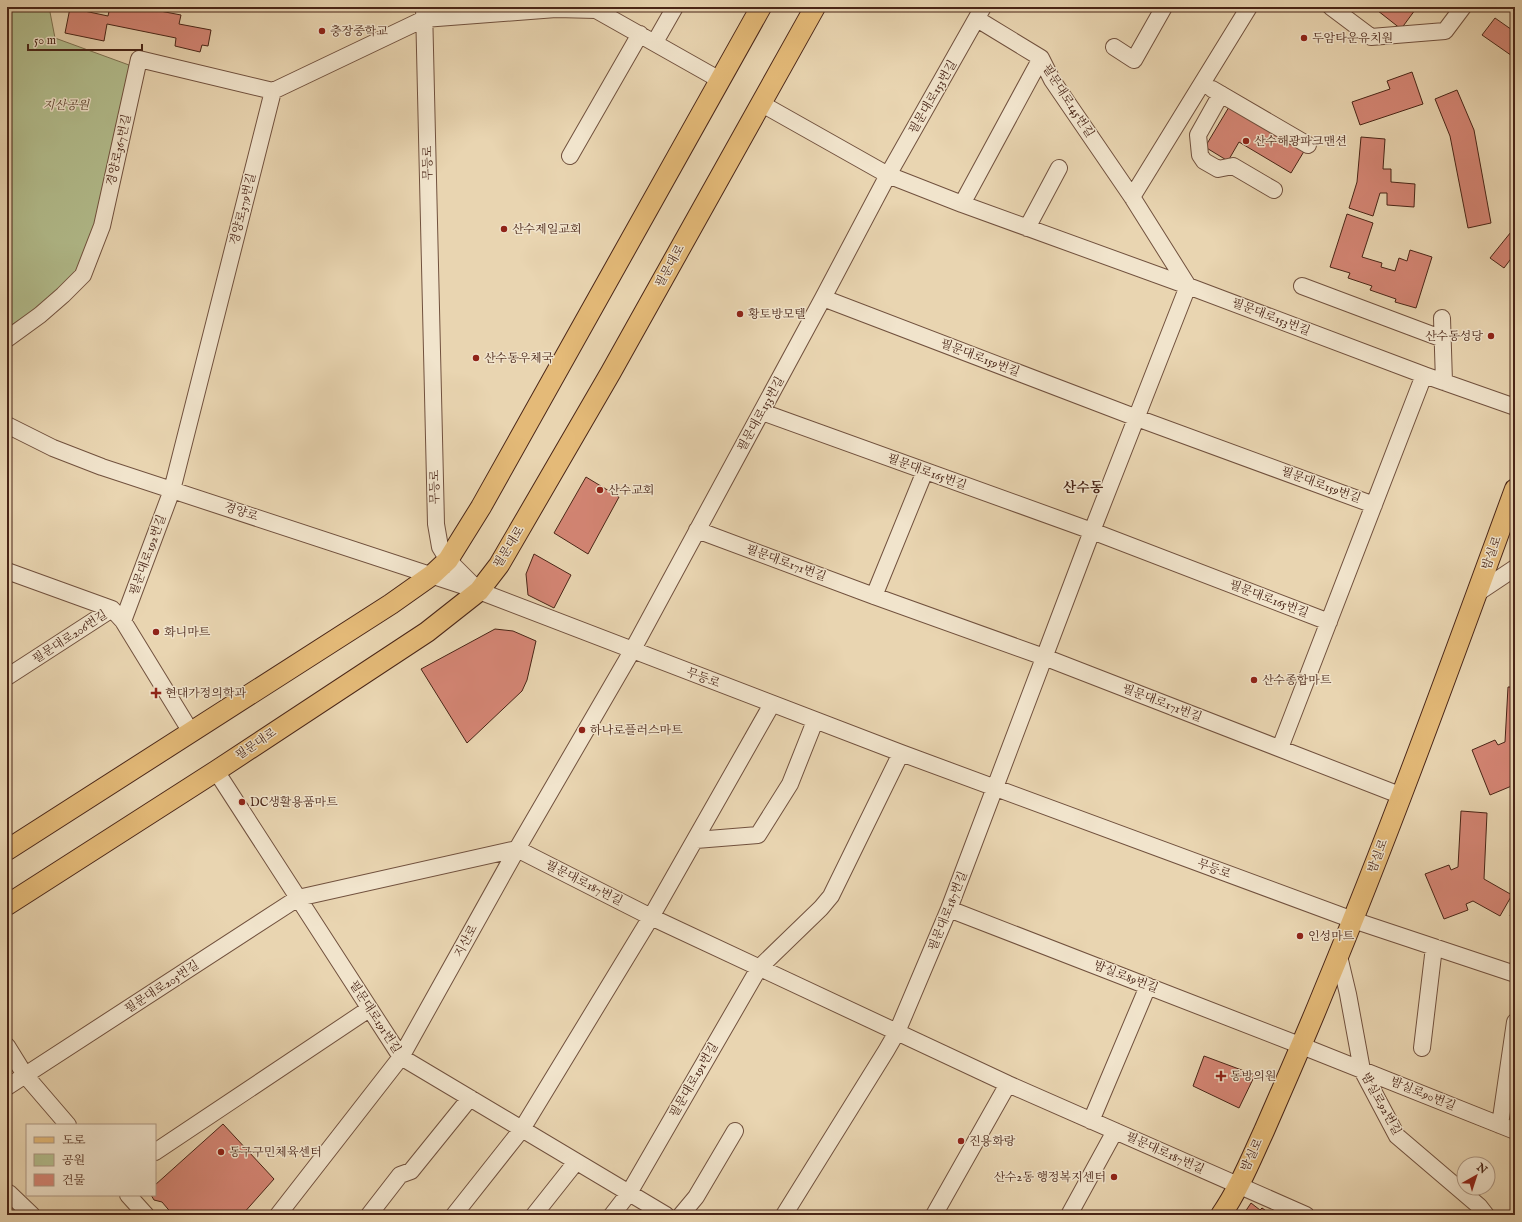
<svg xmlns="http://www.w3.org/2000/svg" width="1522" height="1222" viewBox="0 0 1522 1222" font-family="'IM FELL English','Noto Serif KR',serif">
  <rect width="100%" height="100%" fill="#e9d5b1"/>
  <filter id="stains"><feTurbulence type="fractalNoise" baseFrequency=".005" numOctaves="4"/><feColorMatrix values="0 0 0 0 .2 0 0 0 0 .09 0 0 0 0 .02 0 0 0 .5 -.17"/></filter>
  <radialGradient id="worn" r=".72"><stop offset=".6" stop-color="#630" stop-opacity="0"/><stop offset="1" stop-color="#630" stop-opacity=".3"/></radialGradient>
  <path fill="#b3be8e" stroke="#7e7252" d="M7 7H49L55 38 129 65 127 98 92 235 74 275 54 297 7 328Z"/>
  <path fill="#d58675" stroke="#492517" d="M110 7H139L181 15 179 24 211 30 208 46 202 45 200 52 175 46 176 38 107 24 104 41 65 33 70 8 108 16Z
    M1373 7H1412L1415 10 1401 29Z
    M1495 18 1515 32V58L1482 35Z
    M1412 72 1423 104 1360 125 1352 102 1390 89 1387 81Z
    M1457 90 1474 130 1491 223 1468 228 1450 136 1435 99Z
    M1229 107 1290 144 1293 140 1306 148 1291 173 1239 142 1228 161 1205 147Z
    M1361 137 1385 139 1383 169H1391V182L1415 184 1414 207 1387 205V193H1380L1373 216 1349 208 1357 182Z
    M1347 214 1373 223 1362 257 1382 263 1381 267 1395 271 1399 258 1407 261 1410 250 1432 257 1416 308 1395 302 1396 299 1370 290 1372 286 1348 278 1350 273 1330 267Z
    M1515 227V258L1513 256 1504 268 1490 258Z
    M586 477 619 497 588 554 554 533Z
    M534 554 571 575 554 608 528 595 526 574Z
    M495 629 513 631 536 641 527 680 522 691 467 743 421 669Z
    M1508 687H1515V778L1512 780 1514 785 1490 795 1472 750 1495 740 1498 745 1505 742Z
    M1461 811 1487 813 1484 879 1512 895 1500 916 1473 901 1466 904 1468 910 1444 919 1425 874 1449 865 1451 870 1458 867Z
    M1515 904V919L1510 916Z
    M1204 1056 1255 1075 1239 1108 1193 1086Z
    M223 1124 274 1179 242 1215H173L162 1202 154 1200 151 1195H155V1185Z
    M1251 1203 1260 1210 1262 1208 1272 1215H1243Z"/>
  <g fill="none" stroke-linecap="round" stroke-linejoin="round">
    <defs>
      <path id="minor" d="M424 7 436 524 440 547 448 560 476 588
        M1331 7 1371 37 1445 31 1463 7
        M655 42 675 7
        M1114 47 1134 60 1164 7
        M1212 89 1308 145
        M273 91 424 19 556 9 596 10 720 80
        M1221 94 1198 135 1200 155 1204 161 1218 169 1233 166 1274 190
        M762 104 888 175 962 204 1188 286 1424 375 1515 407
        M570 156 640 34
        M1132 197 1249 7
        M962 204 1041 58
        M1027 228 1059 168
        M1302 286 1443 339
        M823 298 1137 418 1374 505
        M1442 318 1444 382
        M7 339 40 315 63 295 83 275 102 226 139 59 273 91
        M762 412 1092 531 1329 622
        M7 425 53 448 102 467 479 591 901 753 1353 920 1515 974
        M697 530 874 596 1044 657 1402 796
        M7 571 112 609 123 621 191 732
        M1476 594 1515 568
        M874 596 925 471
        M123 621 172 490 273 91
        M7 677 112 609
        M1280 748 1424 375
        M216 771 401 1057 666 1215
        M696 840 758 835 790 784 815 721
        M949 909 1302 1046 1515 1131
        M1339 956 1348 994 1362 1070 1397 1136 1479 1206 1486 1215
        M7 1046 25 1075 68 1125
        M1422 1048 1434 947
        M7 1087 298 898 517 849 651 917 1008 1084 1306 1215
        M1091 1121 1148 986
        M1500 1125 1515 1022
        M155 1152 369 1009
        M9 1193 32 1215
        M128 1195 146 1215
        M278 1215 401 1057 517 849 632 651 823 298 888 175 983 7
        M369 1215 400 1175 411 1171 470 1098
        M454 1215 522 1129 651 917 772 704
        M534 1215 576 1162
        M612 1215 629 1193 759 968 821 908 831 896 901 753
        M681 1215 696 1197 735 1131
        M784 1215 886 1051 897 1032 949 909 1092 531 1188 286 1132 197 1052 80 1041 58 977 19
        M934 1215 1008 1084
        M1069 1215 1115 1131"/>
      <path id="major" d="M7 850 391 604 432 575 448 560 481 507 761 7
        M7 905 216 771 427 632 479 591 499 565 611 372 815 7
        M1221 1215C1239 1189 1251 1159 1264 1131 1284 1085 1304 1040 1323 993 1392 827 1453 658 1515 489"/>
    </defs>
    <use href="#minor" stroke="#71513e" stroke-width="18"/>
    <use href="#major" stroke="#492517" stroke-width="22"/>
    <use href="#minor" stroke="#f1e4cc" stroke-width="16"/>
    <use href="#major" stroke="#e4ba78" stroke-width="20"/>
  </g>
  <g fill="#8f2418" stroke="#f1e4cc" stroke-width="1.5">
    <circle cx="322" cy="31" r="4"/>
    <circle cx="1304" cy="38" r="4"/>
    <circle cx="1246" cy="141" r="4"/>
    <circle cx="504" cy="229" r="4"/>
    <circle cx="740" cy="314" r="4"/>
    <circle cx="1491" cy="336" r="4"/>
    <circle cx="476" cy="358" r="4"/>
    <circle cx="600" cy="490" r="4"/>
    <circle cx="156" cy="632" r="4"/>
    <circle cx="1254" cy="680" r="4"/>
    <path d="M154 687h4v4h4v4h-4v4h-4v-4h-4v-4h4z"/>
    <circle cx="582" cy="730" r="4"/>
    <circle cx="242" cy="802" r="4"/>
    <circle cx="1300" cy="936" r="4"/>
    <path d="M1219 1070h4v4h4v4h-4v4h-4v-4h-4v-4h4z"/>
    <circle cx="961" cy="1141" r="4"/>
    <circle cx="221" cy="1152" r="4"/>
    <circle cx="1114" cy="1177" r="4"/>
  </g>
  <g text-anchor="middle" dominant-baseline="central" stroke-width="3" stroke-linejoin="round" paint-order="stroke">
    <g font-size="12" fill="#492517" stroke="#f1e4cc" text-anchor="start">
      <text x="330" y="31">충장중학교</text>
      <text x="1312" y="38">두암타운유치원</text>
      <text x="1254" y="141">산수해광파크맨션</text>
      <text x="512" y="229">산수제일교회</text>
      <text x="748" y="314">황토방모텔</text>
      <text x="1483" y="336" text-anchor="end">산수동성당</text>
      <text x="484" y="358">산수동우체국</text>
      <text x="608" y="490">산수교회</text>
      <text x="164" y="632">화니마트</text>
      <text x="1262" y="680">산수종합마트</text>
      <text x="165" y="693">현대가정의학과</text>
      <text x="590" y="730">하나로플러스마트</text>
      <text x="250" y="802">DC생활용품마트</text>
      <text x="1308" y="936">인성마트</text>
      <text x="1230" y="1076">동방의원</text>
      <text x="969" y="1141">진용화랑</text>
      <text x="229" y="1152">동구구민체육센터</text>
      <text x="1106" y="1177" text-anchor="end">산수2동 행정복지센터</text>
    </g>
    <g font-size="12" fill="#492517" stroke="#f1e4cc">
      <text transform="translate(933 97) rotate(-60)">필문대로153번길</text>
      <text transform="translate(1068 101) rotate(57)">필문대로145번길</text>
      <text transform="translate(119 150) rotate(-77)">경양로367번길</text>
      <text transform="translate(428 163) rotate(-91)">무등로</text>
      <text transform="translate(243 209) rotate(-76)">경양로379번길</text>
      <text transform="translate(670 266) rotate(-61)">필문대로</text>
      <text transform="translate(1271 317) rotate(21)">필문대로153번길</text>
      <text transform="translate(980 358) rotate(21)">필문대로159번길</text>
      <text transform="translate(761 414) rotate(-61)">필문대로153번길</text>
      <text transform="translate(927 472) rotate(20)">필문대로165번길</text>
      <text transform="translate(1321 485) rotate(20)">필문대로159번길</text>
      <text transform="translate(435 487) rotate(-91)">무등로</text>
      <text transform="translate(241 512) rotate(18)">경양로</text>
      <text transform="translate(509 547) rotate(-58)">필문대로</text>
      <text transform="translate(1492 553) rotate(-70)">밤실로</text>
      <text transform="translate(148 555) rotate(-70)">필문대로192번길</text>
      <text transform="translate(786 563) rotate(20)">필문대로171번길</text>
      <text transform="translate(1269 599) rotate(21)">필문대로165번길</text>
      <text transform="translate(70 637) rotate(-33)">필문대로206번길</text>
      <text transform="translate(703 678) rotate(21)">무등로</text>
      <text transform="translate(1162 703) rotate(21)">필문대로171번길</text>
      <text transform="translate(256 744) rotate(-34)">필문대로</text>
      <text transform="translate(1378 856) rotate(-69)">밤실로</text>
      <text transform="translate(1214 869) rotate(20)">무등로</text>
      <text transform="translate(584 883) rotate(27)">필문대로187번길</text>
      <text transform="translate(948 911) rotate(-68)">필문대로187번길</text>
      <text transform="translate(466 941) rotate(-61)">지산로</text>
      <text transform="translate(1126 977) rotate(21)">밤실로89번길</text>
      <text transform="translate(162 987) rotate(-33)">필문대로205번길</text>
      <text transform="translate(375 1017) rotate(57)">필문대로191번길</text>
      <text transform="translate(694 1080) rotate(-60)">필문대로191번길</text>
      <text transform="translate(1423 1094) rotate(22)">밤실로90번길</text>
      <text transform="translate(1381 1104) rotate(61)">밤실로92번길</text>
      <text transform="translate(1165 1153) rotate(24)">필문대로187번길</text>
      <text transform="translate(1252 1155) rotate(-65)">밤실로</text>
    </g>
    <g font-size="12" font-style="italic" fill="#5e442f" stroke="#f1e4cc">
      <text x="66" y="105">지산공원</text>
    </g>
    <g font-size="14" font-weight="bold" fill="#492517" stroke="#f1e4cc">
      <text x="1083" y="488">산수동</text>
    </g>
  </g>
  <rect width="1522" height="1222" fill="none" stroke="#e9d5b1" stroke-width="24"/>
  <rect x="8" y="8" width="1506" height="1206" fill="none" stroke="#492517" stroke-width="2"/>
  <rect x="12" y="12" width="1498" height="1198" fill="none" stroke="#492517"/>
  <rect x="26" y="1124" width="130" height="72" fill="#f1e4cc" stroke="#ae9884"/>
  <rect x="34" y="1137" width="20" height="6" fill="#e4ba78" stroke="#ae9884"/>
  <text x="62" y="1144" font-size="12" fill="#492517">도로</text>
  <rect x="34" y="1154" width="20" height="12" fill="#b3be8e" stroke="#ae9884"/>
  <text x="62" y="1164" font-size="12" fill="#492517">공원</text>
  <rect x="34" y="1174" width="20" height="12" fill="#d58675" stroke="#ae9884"/>
  <text x="62" y="1184" font-size="12" fill="#492517">건물</text>
  <g transform="translate(1476 1176) rotate(39)"><circle r="19" fill="#f1e4cc" stroke="#ae9884"/>
  <path d="M0-3L7 15L0 10L-7 15Z" fill="#8f2418"/>
  <text y="-6" font-size="11" font-weight="bold" text-anchor="middle" fill="#492517">N</text>
  </g>
  <path d="M28 44v6h114v-6" fill="none" stroke="#492517" stroke-width="2"/>
  <text x="34" y="44" font-size="12" fill="#492517" stroke="#f1e4cc" stroke-width="3" paint-order="stroke">50 m</text>
  <rect width="100%" height="100%" filter="url(#stains)"/>
  <rect width="100%" height="100%" fill="url(#worn)"/>
</svg>
